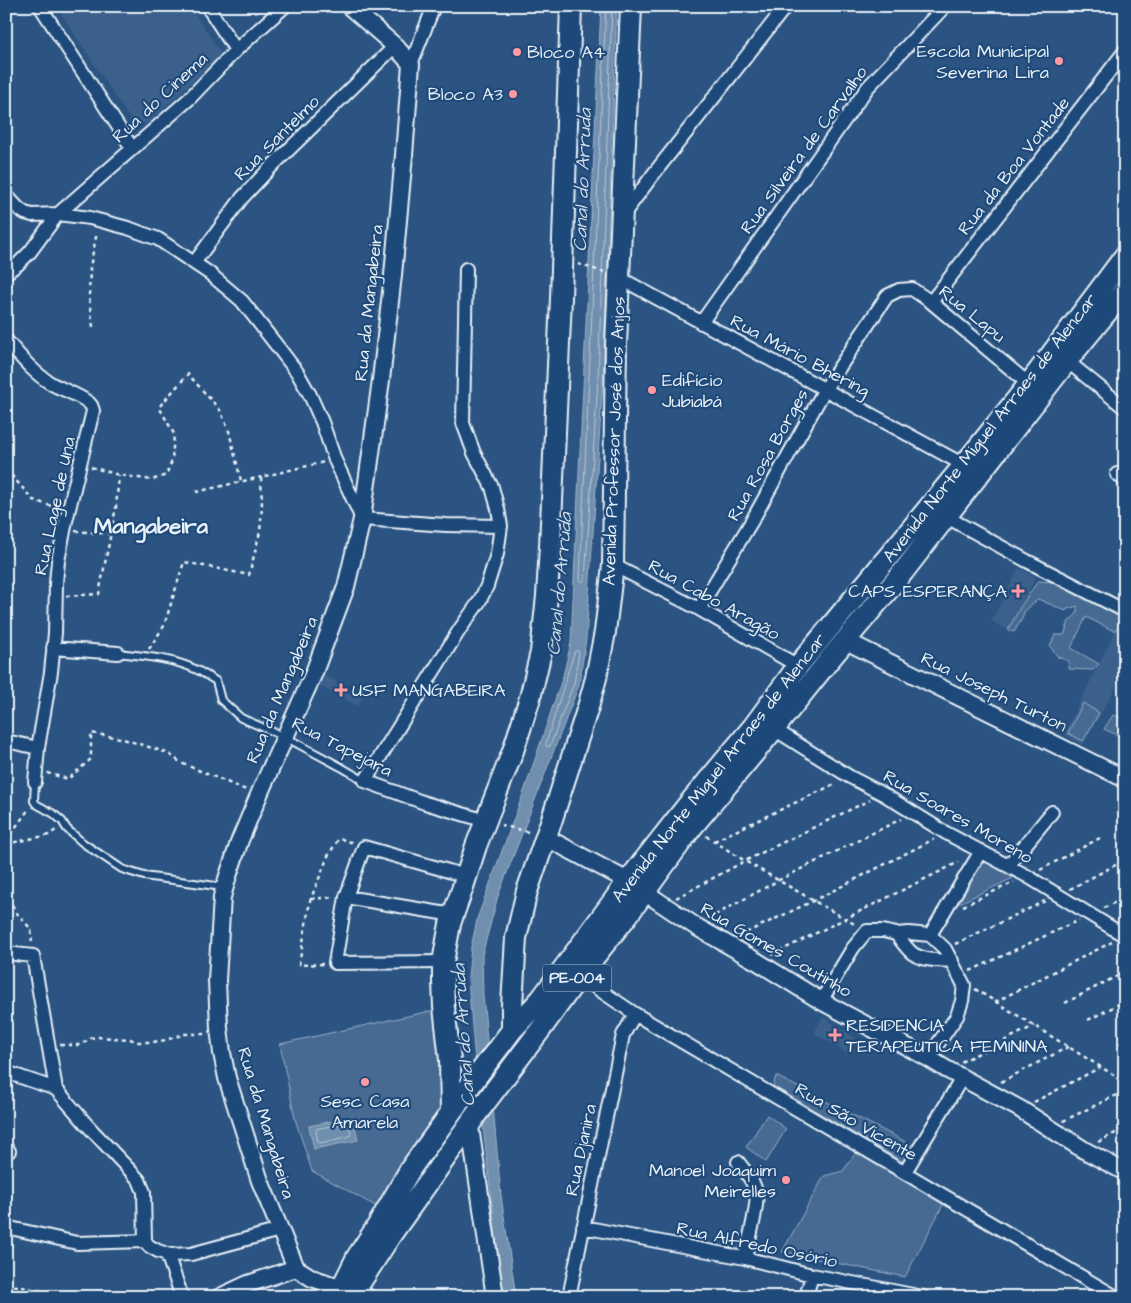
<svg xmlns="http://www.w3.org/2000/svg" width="1131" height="1303" viewBox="0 0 1131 1303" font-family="'Architects Daughter',sans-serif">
  <rect width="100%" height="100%" fill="#2b5482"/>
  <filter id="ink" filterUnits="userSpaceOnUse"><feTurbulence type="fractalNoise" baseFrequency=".02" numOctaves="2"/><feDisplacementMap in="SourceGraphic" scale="10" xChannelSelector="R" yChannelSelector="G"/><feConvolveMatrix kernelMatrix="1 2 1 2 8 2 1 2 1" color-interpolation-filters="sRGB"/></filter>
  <g filter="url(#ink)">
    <path fill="#3a608b" d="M56 6H190L222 55 146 124 138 122 134 125Z
      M1019 568 1036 577 1008 630 991 621Z
      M1120 621 1125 623V671L1083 745 1064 734Z
      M323 675 364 696 358 706 318 685Z
      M823 1017 856 1038 847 1053 814 1033Z"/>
    <path fill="#476b93" stroke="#98aec6" d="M1038 581 1056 582 1121 614 1120 621 1116 630H1112L1086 617 1071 648 1099 664 1093 670 1069 669V661L1058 657 1050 646 1055 635H1064L1069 621 1077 614V606L1067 609 1066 611 1038 599 1024 612 1022 619 1014 632 1008 630 1021 606Z
      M1083 703 1099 713 1083 741 1068 733Z
      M1113 715 1125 719V737H1121L1104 729Z
      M982 859 1013 878 949 908Z
      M435 1010 446 1111 377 1207 312 1171 295 1119 280 1044Z
      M776 1076 916 1147 907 1164 773 1086Z
      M767 1115 786 1129 766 1162 746 1147Z
      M857 1151 944 1203 905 1277 782 1252 824 1176 843 1171Z"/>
    <path fill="#708ead" stroke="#a0b6cb" d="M601 6H617L603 381 586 639 579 685 498 896 482 955 483 995 501 1196 516 1297H503L474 1049 468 978 471 947 478 916 526 786 563 676 571 643Z
      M353 1117 358 1140 314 1149 309 1126Z"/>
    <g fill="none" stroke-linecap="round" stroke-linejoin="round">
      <path stroke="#b8c9da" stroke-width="1" d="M606 6 583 508 580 580 582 582 585 580 598 380 612 6
        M575 651H578L579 653 574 683 550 746 547 747 546 744Z
        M347 1123C350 1125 352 1133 350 1136L320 1143 318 1142 316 1132 317 1129Z"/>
      <defs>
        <path id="service" d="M118 653C144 656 171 658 195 669 202 672 209 677 216 681L221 700 241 718 285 737 341 767 365 781
          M35 782 34 801 36 804 54 814 62 821 67 829 83 843 122 869 144 876 223 887"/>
        <path id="minor" d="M40 6 132 148
          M207 6 236 50
          M411 64 434 6
          M6 195 19 209 25 213 32 215 58 214 90 218 128 228 158 239 209 273 242 301 281 351 297 372 310 395 322 422 335 460 362 519 446 525 501 526
          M623 215 652 176 786 6
          M194 263 242 198 271 167 395 46
          M466 269 463 423 474 453 492 487 498 509 501 526 497 554 487 586 479 602 460 629 365 781 425 803 486 821
          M6 273 18 264 30 252 58 214 189 99 236 50 285 6
          M618 277 964 465
          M931 302 1125 51
          M701 323 868 87 945 6
          M6 340C20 356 33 373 52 384 61 389 84 397 90 404 93 407 92 408 93 411L66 521 58 561 56 583 55 633 51 672 38 748 35 782
          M1067 361 1125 408
          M1117 474 1125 481
          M945 516 1027 561 1125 611
          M613 565 699 609 798 666
          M699 609 753 519 825 389 887 296 899 290 912 289 931 302 1029 384
          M53 648 118 653
          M774 729 850 777 883 794 946 833 1027 876 1125 936
          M6 741 38 748
          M1008 866 1052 812
          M346 897 453 915
          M896 934C901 940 906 948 912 953 923 961 939 960 952 961
          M930 935 981 851
          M6 953 33 956 56 1089 87 1125 139 1180 144 1192 145 1241
          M443 962 335 963 346 897 364 847 466 876
          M579 976 635 1014 1116 1297
          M821 1001 853 948 867 931H883L896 934 909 933 930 935 945 949 964 985 962 1001 957 1016 928 1058
          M6 1072 56 1089
          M6 1151H9
          M738 1162C745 1171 754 1181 756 1192 759 1205 748 1243 745 1258
          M905 1172 962 1078
          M6 1227 77 1243 145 1241
          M583 1227 745 1258 812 1275 923 1297
          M145 1241 149 1246 158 1251 170 1255 191 1254 280 1230
          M167 1254 182 1297
          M569 1297 623 1035 635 1014
          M806 1297 812 1275"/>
        <path id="tertiary" d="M349 6 395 46 411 64 404 155 393 275 381 380 362 519 346 587 313 675 261 790 240 840 227 879 222 897 217 980 219 1028 222 1053 227 1078 260 1181 296 1268 312 1278 367 1297
          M846 641 1125 779
          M545 837 628 881 695 926 758 962 821 1001 928 1058 946 1069 1020 1109 1084 1150 1125 1172
          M475 1120 470 1127 495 1297
          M220 1297 248 1284 296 1268"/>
        <path id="primary" d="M512 1030V1005L516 938 527 891 552 819 589 704 596 678 605 632 613 565 616 345 631 6
          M451 1112 450 1060 444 1007 443 981V962L450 924 453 915 462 890 476 846 513 751 530 698 541 652 547 596 550 546 561 298 571 6
          M337 1297 357 1257 378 1225 411 1168 480 1072 512 1030 541 999 628 881 687 806 753 727 798 666 964 465 1029 384 1125 256
          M351 1297 390 1236 475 1116 541 1029 579 976 627 916 692 827 774 729 830 659 903 572 1067 361 1125 290"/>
      </defs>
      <use href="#service" stroke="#e8f1f8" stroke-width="10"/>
      <use href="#minor" stroke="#e8f1f8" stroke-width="16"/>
      <use href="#tertiary" stroke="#e8f1f8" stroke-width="20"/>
      <use href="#primary" stroke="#e8f1f8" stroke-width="24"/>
      <path stroke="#e8f1f8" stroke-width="2.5" stroke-dasharray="4 4" stroke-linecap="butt" d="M578 264 604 272
        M93 327 89 298 90 267 97 232
        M91 467 119 475 152 480 166 475 172 461 174 434 159 407 188 374 220 410 229 431 241 481
        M6 469 33 500 57 508
        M196 492 261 477
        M75 531 111 534
        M66 596 99 594 116 507 119 475
        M149 649 164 626 184 562 249 575 260 532 262 506 261 477 324 462
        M47 773 68 779 91 759V733L120 738 168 753 181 763 246 790
        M501 825 532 833
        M706 836 745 861 856 925
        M6 840 29 809
        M714 841 837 783
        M6 844 49 835 57 829
        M1040 870 1100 838
        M1070 889 1125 860
        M6 890 15 911 31 929 32 945
        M676 898 745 861 870 800
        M311 899 335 897
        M963 906 1014 882
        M1104 908 1125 897
        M708 919 779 880 901 819
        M739 936 813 901 934 839
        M955 944 1045 901
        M772 955 959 862
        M323 964 299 965 310 901 328 856 339 838 353 843
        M970 971 1079 920
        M975 989 1125 1082
        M995 1002 1112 942
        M1065 1003 1125 972
        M1088 1020 1125 1001
        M1119 1044 1125 1041
        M60 1045H80L91 1038 98 1037 130 1039 138 1042H153L166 1040 184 1034H205
        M961 1062 1034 1026
        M1001 1082 1068 1047
        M1034 1102 1101 1067
        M1063 1121 1125 1091
        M1098 1142 1125 1128
        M6 1284 48 1292 106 1295 110 1297"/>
      <use href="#service" stroke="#1f4a7a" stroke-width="6"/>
      <use href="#minor" stroke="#1f4a7a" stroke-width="12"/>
      <use href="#tertiary" stroke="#1f4a7a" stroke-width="16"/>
      <use href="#primary" stroke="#1f4a7a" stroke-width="20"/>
    </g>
  </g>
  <g fill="#ff9aa2" stroke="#1f4a7a" stroke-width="2">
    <circle cx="517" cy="52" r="5"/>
    <circle cx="1059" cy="61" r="5"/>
    <circle cx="513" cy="94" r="5"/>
    <circle cx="652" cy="390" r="5"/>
    <path d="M1015.5 583.5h5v5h5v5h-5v5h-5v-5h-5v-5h5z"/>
    <path d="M338.5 682.5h5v5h5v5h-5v5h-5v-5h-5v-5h5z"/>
    <path d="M832.5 1027.5h5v5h5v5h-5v5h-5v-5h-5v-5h5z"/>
    <circle cx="365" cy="1082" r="5"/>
    <circle cx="786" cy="1180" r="5"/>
  </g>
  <g text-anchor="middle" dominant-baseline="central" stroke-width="4.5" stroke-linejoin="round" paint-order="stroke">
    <rect fill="#1f4a7a" stroke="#acbfd2" stroke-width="1" x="543" y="964.5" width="68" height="27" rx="4"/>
    <g font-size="16" font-weight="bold" fill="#e8f1f8">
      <text x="577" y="978">PE-004</text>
    </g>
    <g font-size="18" fill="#e8f1f8" stroke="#1f4a7a" text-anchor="end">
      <text x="1049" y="51">Escola Municipal<tspan x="1049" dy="21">Severina Lira</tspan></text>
      <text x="527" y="52" text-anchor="start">Bloco A4</text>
      <text x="503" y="94">Bloco A3</text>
      <text x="662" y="380" text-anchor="start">Edifício<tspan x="662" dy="21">Jubiabá</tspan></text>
      <text x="1007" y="591">CAPS ESPERANÇA</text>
      <text x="352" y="690" text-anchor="start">USF MANGABEIRA</text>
      <text x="846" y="1025" text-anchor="start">RESIDENCIA<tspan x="846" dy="21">TERAPEUTICA FEMININA</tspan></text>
      <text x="365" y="1101" text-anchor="middle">Sesc Casa<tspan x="365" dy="21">Amarela</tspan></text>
      <text x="776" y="1170">Manoel Joaquim<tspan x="776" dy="21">Meirelles</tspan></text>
    </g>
    <g font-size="18" fill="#e8f1f8" stroke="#1f4a7a">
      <text transform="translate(160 98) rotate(-43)">Rua do Cinema</text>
      <text transform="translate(277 138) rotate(-45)">Rua Santelmo</text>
      <text transform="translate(804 150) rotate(-54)">Rua Silveira de Carvalho</text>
      <text transform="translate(1014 166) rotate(-52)">Rua da Boa Vontade</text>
      <text transform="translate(369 303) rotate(-84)">Rua da Mangabeira</text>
      <text transform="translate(972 314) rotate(39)">Rua Lapu</text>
      <text transform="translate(800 356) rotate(28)">Rua Mário Bhering</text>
      <text transform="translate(990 428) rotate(-52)">Avenida Norte Miguel Arraes de Alencar</text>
      <text transform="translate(614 441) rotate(-88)">Avenida Professor José dos Anjos</text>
      <text transform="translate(768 455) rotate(-61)">Rua Rosa Borges</text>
      <text transform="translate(55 506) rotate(-78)">Rua Lage de Una</text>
      <text transform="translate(714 600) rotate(29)">Rua Cabo Aragão</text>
      <text transform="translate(282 690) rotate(-67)">Rua da Mangabeira</text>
      <text transform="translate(994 692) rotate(26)">Rua Joseph Turton</text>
      <text transform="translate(342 747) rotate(27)">Rua Tapejara</text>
      <text transform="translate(719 768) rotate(-52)">Avenida Norte Miguel Arraes de Alencar</text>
      <text transform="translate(958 817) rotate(30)">Rua Soares Moreno</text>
      <text transform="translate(776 950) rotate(30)">Rua Gomes Coutinho</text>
      <text transform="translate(856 1122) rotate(30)">Rua São Vicente</text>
      <text transform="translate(266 1123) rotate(73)">Rua da Mangabeira</text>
      <text transform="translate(581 1150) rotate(-78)">Rua Djanira</text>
      <text transform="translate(757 1245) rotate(12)">Rua Alfredo Osório</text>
    </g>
    <g font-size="19" font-style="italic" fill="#d0dde9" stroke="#1f4a7a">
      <text transform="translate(583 180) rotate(-88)">Canal do Arruda</text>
      <text transform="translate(560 584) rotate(-85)">Canal do Arruda</text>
      <text transform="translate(464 1035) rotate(-94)">Canal do Arruda</text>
    </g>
    <g font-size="22" font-weight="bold" fill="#e8f1f8" stroke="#1f4a7a">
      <text x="151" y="526">Mangabeira</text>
    </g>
  </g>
  <rect width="1131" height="1303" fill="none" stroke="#1f4a7a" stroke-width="25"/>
  <rect x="12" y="12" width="1106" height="1278" fill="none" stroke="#e8f1f8" stroke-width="2" filter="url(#ink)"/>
</svg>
